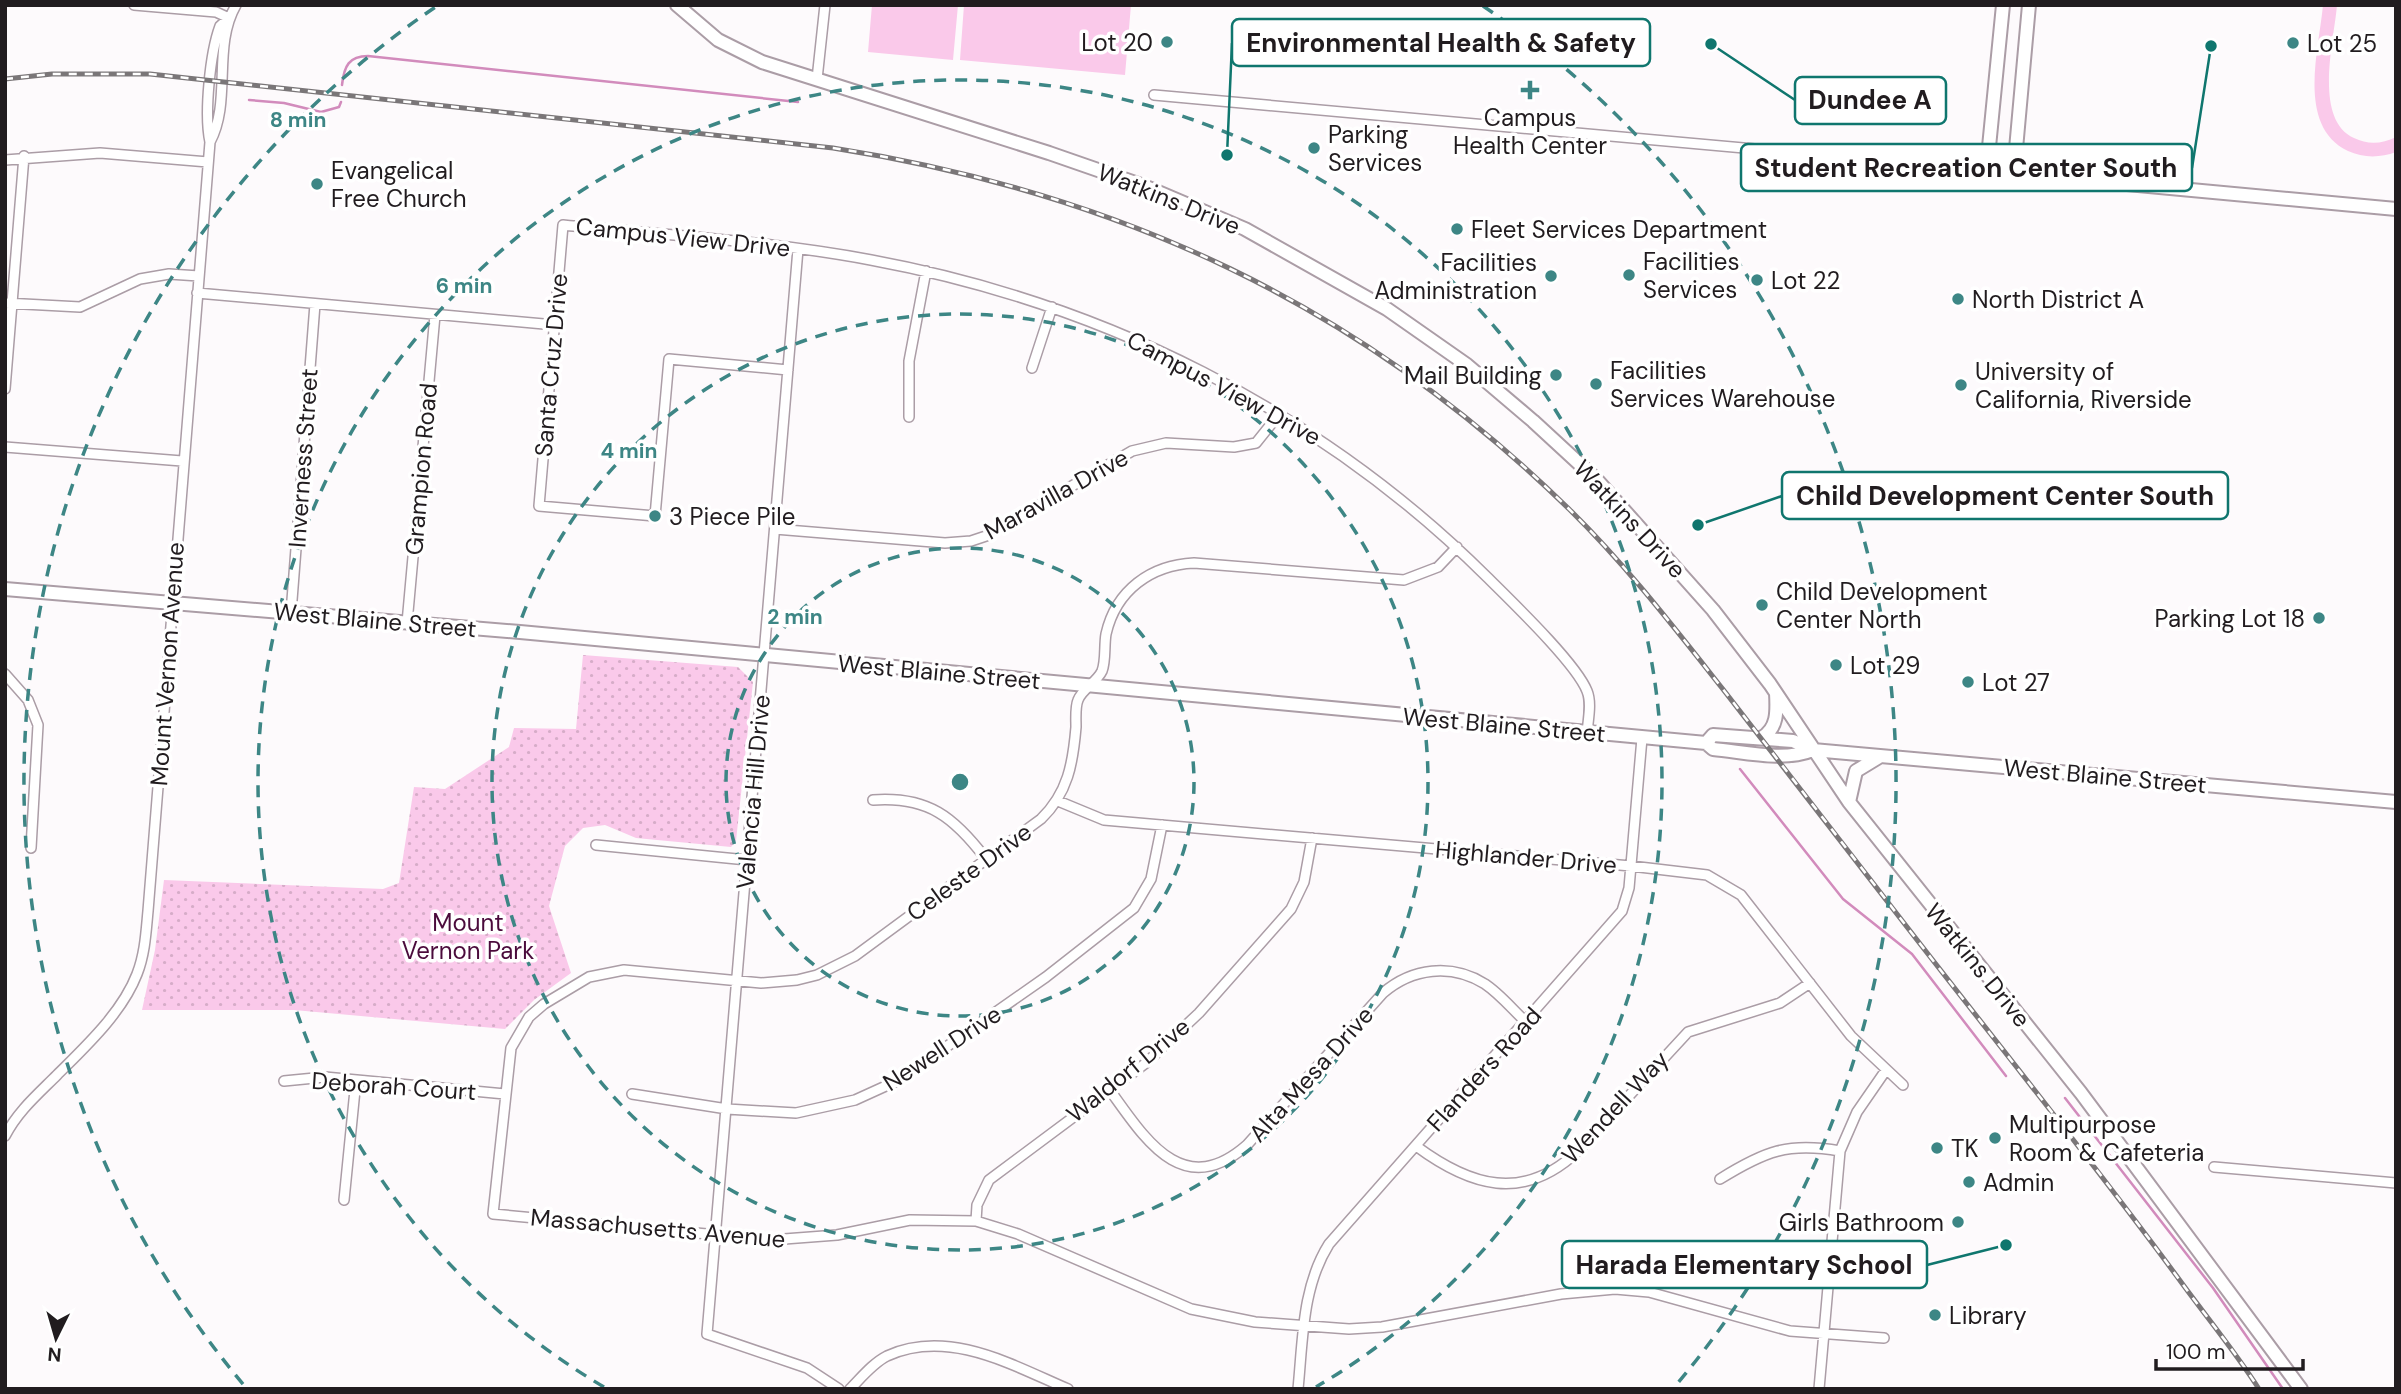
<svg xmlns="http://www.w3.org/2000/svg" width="2401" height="1394" viewBox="0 0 2401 1394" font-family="'DM Sans',sans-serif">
  <defs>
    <pattern id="park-dots" width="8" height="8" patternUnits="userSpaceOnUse" patternTransform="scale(1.75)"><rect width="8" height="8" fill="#fac9ea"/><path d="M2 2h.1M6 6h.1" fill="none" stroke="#d6acc8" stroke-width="1.8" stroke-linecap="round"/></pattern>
  </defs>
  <rect width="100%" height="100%" fill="#fdfafc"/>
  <path fill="url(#park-dots)" d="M583 655 738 667 753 682 736 841 731 847 636 838 605 825 583 828 565 846 549 906 571 973 534 1000 505 1029 294 1010H142L155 950 164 880 383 889 399 883 414 787 445 789 509 747 514 728 576 729Z"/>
  <path fill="#fac9ea" d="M872 5H958L953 60 868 52Z
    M964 5H1131L1125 75 960 60Z
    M2323 5H2337C2334 42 2313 119 2354 138 2368 145 2382 144 2396 137V152C2380 158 2363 158 2348 151 2296 126 2319 50 2323 5Z"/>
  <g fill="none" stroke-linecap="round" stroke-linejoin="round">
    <path stroke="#d28bbc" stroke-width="2.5" d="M342 85C344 66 349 56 368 56L798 102
      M249 100 284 103 321 112 339 107 341 102
      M1740 769 1843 899 1912 954 2006 1076
      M2065 1098 2213 1288 2283 1389"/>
    <defs>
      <path id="street" d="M134 5 216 12 229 18
        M817 79 825 5
        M1154 95 1999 171
        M210 142C232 101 212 47 236 5
        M5 160 100 153 208 162
        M798 249 707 1334 807 1368 839 1389
        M197 293 555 325
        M5 303 80 307 140 279 169 274 199 276
        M1032 368 1052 307
        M788 370 669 359 655 516 539 506 563 225C665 235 770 241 871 260 1103 303 1319 410 1487 577 1510 600 1576 663 1587 691 1592 703 1588 720 1587 733
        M5 389 24 156
        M909 417V361L926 271
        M5 447 182 461
        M775 529 945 543 971 541 986 536 1132 451 1166 443 1234 447 1256 443 1280 413
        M1457 547 1438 567 1404 580 1194 563C1151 565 1116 590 1106 634 1104 645 1106 661 1102 671 1097 682 1082 689 1078 700 1075 707 1076 719 1076 727 1073 763 1068 793 1041 819L855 956 817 975 797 980 761 983 624 970 589 977 544 1004 529 1017 511 1048 493 1214 771 1240 837 1235 910 1220 976 1221 1018 1234 1191 1309 1255 1322 1349 1329 1382 1327 1561 1294 1615 1289 1649 1292 1790 1331 1884 1338
        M291 613 315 304
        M407 623 435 315
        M5 674 28 700 38 725 31 848
        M873 800C928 796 954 817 986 859
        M1058 801 1104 820 1631 866 1707 875 1741 895 1851 1036 1903 1085
        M596 845 747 860
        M284 1081 325 1077 505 1094
        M1109 1089C1144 1137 1182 1202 1247 1145L1383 993C1412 968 1451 963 1485 984 1500 994 1513 1010 1526 1022
        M632 1094 727 1109 796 1113 855 1100 899 1080 1046 977 1134 908 1151 879 1162 825
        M5 1136C18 1111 37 1095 57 1075 85 1047 122 1013 137 974 145 954 146 932 148 911L210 142C204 114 210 53 220 26L229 18
        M1416 1146C1470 1186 1523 1203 1578 1151L1688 1032 1780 1003 1810 983
        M2214 1167 2396 1183
        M1720 1179C1765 1151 1788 1142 1840 1151
        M344 1200 356 1080
        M976 1221 977 1205 989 1180 1146 1063 1199 1013 1291 909 1304 882 1312 838
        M850 1389C861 1378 873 1363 887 1356 948 1328 1012 1365 1068 1389
        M1298 1389C1303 1339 1302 1287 1329 1244L1622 911 1629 888 1642 738
        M1819 1389 1840 1151 1857 1112 1886 1070"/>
      <path id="secondary" d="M677 5 718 40 762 62 1049 153 1144 186 1245 229 1387 309 1467 365 1533 421 1597 480 1713 610 1770 684 1849 802 2081 1093 2301 1389
        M2003 5 1988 157C1992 177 2024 174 2041 176L2396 209
        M2001 171 2014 164 2015 160 2029 5
        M5 589 520 632 1706 743 1713 749C1745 752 1783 762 1813 750
        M1761 738C1778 729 1777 711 1776 693
        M1706 743 1713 735 1793 741 1813 750 2396 802
        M1849 802 1856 771 1879 757"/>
    </defs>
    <use href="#street" stroke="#ab9da6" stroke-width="12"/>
    <use href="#secondary" stroke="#ab9da6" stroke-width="16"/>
    <use href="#street" stroke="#fff" stroke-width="9"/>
    <use href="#secondary" stroke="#fff" stroke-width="12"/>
    <defs>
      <path id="rail" d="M5 79 52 74H150L833 148C1120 193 1361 305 1569 509 1625 564 1673 626 1722 688 1786 770 1850 853 1914 936 2004 1052 2097 1167 2184 1286 2209 1320 2236 1353 2259 1389"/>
    </defs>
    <use href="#rail" stroke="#7a7678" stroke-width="5"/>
    <use href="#rail" stroke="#fff" stroke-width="2.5" stroke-dasharray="8" stroke-linecap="butt"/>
  </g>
  <g fill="none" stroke="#3d8685" stroke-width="3.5" stroke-dasharray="12 9">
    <circle cx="960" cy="782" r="234"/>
    <circle cx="960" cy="782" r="468"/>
    <path d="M604 1387A702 702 0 1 1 1316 1387"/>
    <path d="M243 1384A936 936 0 0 1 437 6M1483 6A936 936 0 0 1 1677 1384"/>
  </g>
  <g fill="#3d8685" stroke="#fff" stroke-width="2.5">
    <circle cx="1167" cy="42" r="7"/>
    <circle cx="2293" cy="43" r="7"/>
    <path d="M1526.5 79.5h7v7h7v7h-7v7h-7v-7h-7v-7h7z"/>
    <circle cx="1314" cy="148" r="7"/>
    <circle cx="317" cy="184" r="7"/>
    <circle cx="1457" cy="229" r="7"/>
    <circle cx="1629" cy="275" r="7"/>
    <circle cx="1551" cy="276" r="7"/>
    <circle cx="1757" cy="280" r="7"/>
    <circle cx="1958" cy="299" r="7"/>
    <circle cx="1556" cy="375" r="7"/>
    <circle cx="1596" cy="384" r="7"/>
    <circle cx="1961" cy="385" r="7"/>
    <circle cx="655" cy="516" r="7"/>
    <circle cx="1762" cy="605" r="7"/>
    <circle cx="2319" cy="618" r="7"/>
    <circle cx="1836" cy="665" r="7"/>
    <circle cx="1968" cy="682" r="7"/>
    <circle cx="1995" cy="1138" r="7"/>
    <circle cx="1937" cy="1148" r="7"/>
    <circle cx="1969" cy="1182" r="7"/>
    <circle cx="1958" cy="1222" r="7"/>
    <circle cx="1935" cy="1315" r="7"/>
  </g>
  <g text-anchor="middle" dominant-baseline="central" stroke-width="7" stroke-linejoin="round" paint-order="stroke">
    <g font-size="24" fill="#211c1f" stroke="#fff" text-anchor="start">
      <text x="1153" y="42" text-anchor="end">Lot 20</text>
      <text x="2307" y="43">Lot 25</text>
      <text x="1530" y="117" text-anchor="middle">Campus<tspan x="1530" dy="28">Health Center</tspan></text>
      <text x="1328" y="134">Parking<tspan x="1328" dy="28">Services</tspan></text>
      <text x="331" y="170">Evangelical<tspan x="331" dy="28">Free Church</tspan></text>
      <text x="1471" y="229">Fleet Services Department</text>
      <text x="1643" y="261">Facilities<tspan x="1643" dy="28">Services</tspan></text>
      <text x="1537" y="262" text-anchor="end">Facilities<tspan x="1537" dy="28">Administration</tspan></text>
      <text x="1771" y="280">Lot 22</text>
      <text x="1972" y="299">North District A</text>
      <text x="1610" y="370">Facilities<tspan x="1610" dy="28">Services Warehouse</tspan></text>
      <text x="1975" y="371">University of<tspan x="1975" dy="28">California, Riverside</tspan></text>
      <text x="1542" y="375" text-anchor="end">Mail Building</text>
      <text x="669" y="516">3 Piece Pile</text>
      <text x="1776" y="591">Child Development<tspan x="1776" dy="28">Center North</tspan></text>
      <text x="2305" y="618" text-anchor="end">Parking Lot 18</text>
      <text x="1850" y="665">Lot 29</text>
      <text x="1982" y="682">Lot 27</text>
      <text x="2009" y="1124">Multipurpose<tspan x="2009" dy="28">Room &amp; Cafeteria</tspan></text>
      <text x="1951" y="1148">TK</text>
      <text x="1983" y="1182">Admin</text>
      <text x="1944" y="1222" text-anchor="end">Girls Bathroom</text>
      <text x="1949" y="1315">Library</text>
    </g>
    <g font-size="24" fill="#211c1f" stroke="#fff">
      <text transform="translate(1169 199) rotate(22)">Watkins Drive</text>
      <text transform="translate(683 237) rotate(6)">Campus View Drive</text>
      <text transform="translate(551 365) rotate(-85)">Santa Cruz Drive</text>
      <text transform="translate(1224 388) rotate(28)">Campus View Drive</text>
      <text transform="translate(303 458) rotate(-86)">Inverness Street</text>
      <text transform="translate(421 469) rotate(-85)">Grampion Road</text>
      <text transform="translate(1056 494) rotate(-29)">Maravilla Drive</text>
      <text transform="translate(1630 519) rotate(47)">Watkins Drive</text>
      <text transform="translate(375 620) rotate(5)">West Blaine Street</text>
      <text transform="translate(167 664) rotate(-86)">Mount Vernon Avenue</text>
      <text transform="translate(939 672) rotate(5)">West Blaine Street</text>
      <text transform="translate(1504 725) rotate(5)">West Blaine Street</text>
      <text transform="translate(2105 776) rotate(5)">West Blaine Street</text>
      <text transform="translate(753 792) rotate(-85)">Valencia Hill Drive</text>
      <text transform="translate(1526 857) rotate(5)">Highlander Drive</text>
      <text transform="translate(969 872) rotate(-36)">Celeste Drive</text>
      <text transform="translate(1978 965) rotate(51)">Watkins Drive</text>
      <text transform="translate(942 1048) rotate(-33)">Newell Drive</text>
      <text transform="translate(1484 1069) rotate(-48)">Flanders Road</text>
      <text transform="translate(1128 1070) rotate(-39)">Waldorf Drive</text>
      <text transform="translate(1311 1074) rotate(-48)">Alta Mesa Drive</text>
      <text transform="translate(394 1086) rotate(4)">Deborah Court</text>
      <text transform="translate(1615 1107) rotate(-47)">Wendell Way</text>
      <text transform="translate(658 1228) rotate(5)">Massachusetts Avenue</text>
    </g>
    <g font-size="24" fill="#4b0b3c" stroke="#fff">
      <text x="468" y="922">Mount<tspan x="468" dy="28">Vernon Park</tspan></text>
    </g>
  </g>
  <circle cx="960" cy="782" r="10" fill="#3d8685" stroke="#fff" stroke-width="3.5"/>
  <g font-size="21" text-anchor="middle" font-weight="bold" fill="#3d8685" stroke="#fff" stroke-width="7" stroke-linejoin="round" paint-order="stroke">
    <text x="298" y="127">8 min</text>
    <text x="464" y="293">6 min</text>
    <text x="629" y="458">4 min</text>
    <text x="795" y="624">2 min</text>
  </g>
  <path fill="none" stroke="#0f766e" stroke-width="2.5" d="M1227 155L1232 43M1711 44L1795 100M2211 46L2192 168M1698 525L1782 496M2006 1245L1927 1265"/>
  <g fill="#0f766e" stroke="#fff" stroke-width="2.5">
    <circle cx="1227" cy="155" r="7"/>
    <circle cx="1711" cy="44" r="7"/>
    <circle cx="2211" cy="46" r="7"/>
    <circle cx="1698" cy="525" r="7"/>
    <circle cx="2006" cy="1245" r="7"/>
  </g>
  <g fill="#fff" stroke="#0f766e" stroke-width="2.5">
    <rect x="1232" y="19" width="418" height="47" rx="7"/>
    <rect x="1795" y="77" width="151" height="47" rx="7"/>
    <rect x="1741" y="144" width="451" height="47" rx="7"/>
    <rect x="1782" y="472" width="446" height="47" rx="7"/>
    <rect x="1562" y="1241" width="365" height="47" rx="7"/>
  </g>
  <g font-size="26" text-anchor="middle" font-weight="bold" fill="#211c1f">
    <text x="1441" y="52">Environmental Health &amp; Safety</text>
    <text x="1870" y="109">Dundee A</text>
    <text x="1966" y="177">Student Recreation Center South</text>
    <text x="2005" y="505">Child Development Center South</text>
    <text x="1744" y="1274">Harada Elementary School</text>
  </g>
  <rect width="2401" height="1394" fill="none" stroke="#211c1f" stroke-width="14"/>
  <g transform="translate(56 1338) rotate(185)" stroke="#ffffff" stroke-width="5" paint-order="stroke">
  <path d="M0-5L12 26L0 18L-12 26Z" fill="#211c1f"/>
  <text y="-10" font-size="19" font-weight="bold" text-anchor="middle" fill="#211c1f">N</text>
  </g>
  <path d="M2156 1359v10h147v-10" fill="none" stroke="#211c1f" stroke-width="3.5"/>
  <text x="2166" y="1359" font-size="21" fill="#211c1f" stroke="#ffffff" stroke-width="5" paint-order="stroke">100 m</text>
</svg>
